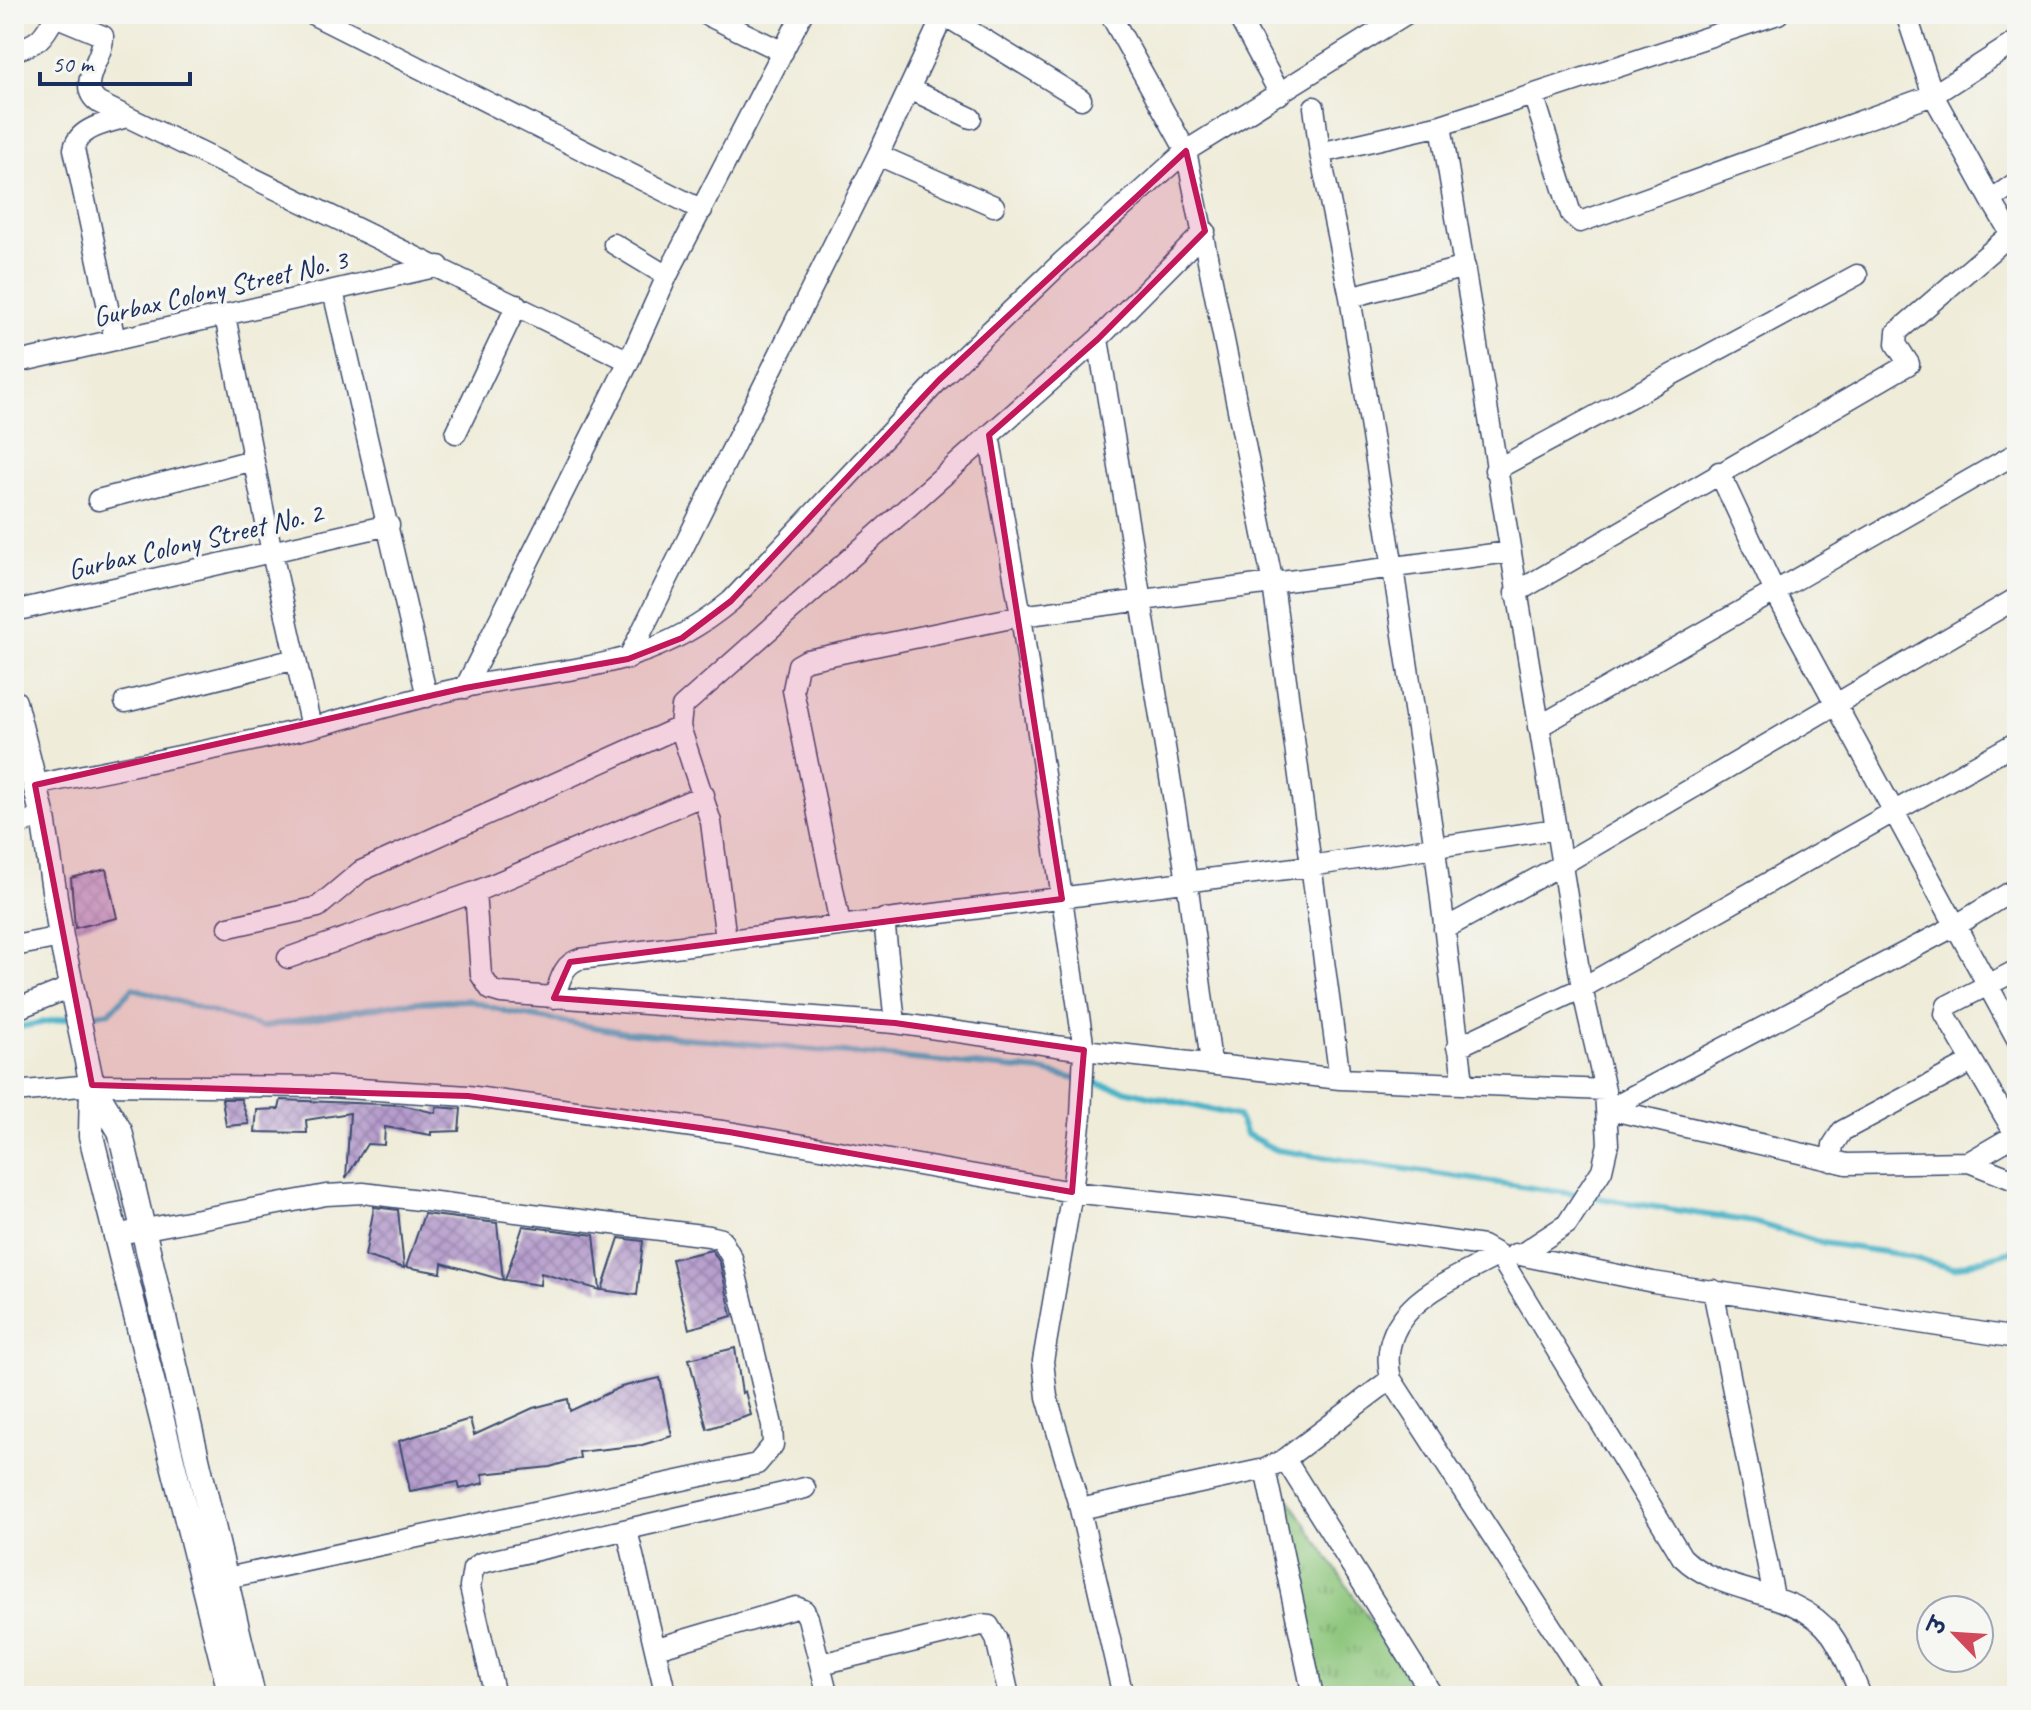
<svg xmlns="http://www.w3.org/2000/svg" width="2031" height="1710" viewBox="0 0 2031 1710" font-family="Caveat,'Playpen Sans Deva',sans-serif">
  <defs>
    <pattern id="park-tufts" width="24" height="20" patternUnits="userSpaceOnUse" patternTransform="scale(2)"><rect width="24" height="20" fill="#8bc579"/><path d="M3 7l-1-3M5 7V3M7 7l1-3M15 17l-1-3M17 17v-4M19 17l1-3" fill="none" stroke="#71a066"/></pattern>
    <pattern id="building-cross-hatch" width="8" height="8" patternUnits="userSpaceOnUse" patternTransform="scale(2)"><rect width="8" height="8" fill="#b69ccc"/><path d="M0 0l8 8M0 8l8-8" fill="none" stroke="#9380a9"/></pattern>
  </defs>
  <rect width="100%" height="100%" fill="#f6f6f2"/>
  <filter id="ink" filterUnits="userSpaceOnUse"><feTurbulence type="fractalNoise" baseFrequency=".0125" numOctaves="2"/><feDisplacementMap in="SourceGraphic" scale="16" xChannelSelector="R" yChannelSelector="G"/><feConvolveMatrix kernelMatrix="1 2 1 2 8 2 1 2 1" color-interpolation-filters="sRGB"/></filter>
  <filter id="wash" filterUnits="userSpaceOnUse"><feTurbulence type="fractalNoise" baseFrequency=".006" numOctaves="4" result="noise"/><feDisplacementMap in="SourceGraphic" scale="32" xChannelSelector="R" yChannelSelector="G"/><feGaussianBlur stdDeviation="1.8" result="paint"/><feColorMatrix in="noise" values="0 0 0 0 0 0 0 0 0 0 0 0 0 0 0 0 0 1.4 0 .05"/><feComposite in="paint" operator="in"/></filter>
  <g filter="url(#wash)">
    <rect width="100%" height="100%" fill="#efecd9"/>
    <path fill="url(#park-tufts)" stroke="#537a6c" stroke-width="2" d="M1274 1476 1420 1696H1322Z"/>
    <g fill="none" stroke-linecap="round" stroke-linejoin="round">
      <path stroke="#49b3c8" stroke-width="6" d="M83 1016 110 1012 133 988 262 1027 401 1003 468 1000 508 1012 622 1032 1041 1071 1238 1116 1246 1134 1276 1150 1580 1195
        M14 1028 72 1017
        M1591 1197 1753 1222 1823 1243 1898 1254 1953 1268 2017 1249"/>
    </g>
    <g id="blocks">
      <path fill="url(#building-cross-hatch)" d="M106 869 117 918 75 928 71 878Z
        M222 1099H241L249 1124 226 1126Z
        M281 1100 401 1105 436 1113V1107L461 1109 459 1131 431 1132V1135L385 1127 384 1145 367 1144 346 1178 350 1113 306 1120 307 1133 255 1132 257 1110 279 1109Z
        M374 1207 398 1210 404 1268 365 1256Z
        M424 1214 497 1223 503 1280 442 1263 441 1273 406 1267Z
        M523 1226 594 1235 600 1290 541 1273 540 1285 505 1280Z
        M619 1238 643 1241 637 1295 602 1290Z
        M712 1250 720 1263 732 1316 689 1329 672 1259Z
        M735 1348 742 1393 745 1391 751 1415 707 1429 689 1359Z
        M660 1378 672 1436 642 1445 579 1452 580 1458 550 1467 482 1474 484 1483 460 1489 458 1482 410 1491 399 1441 470 1419 474 1435 533 1408 568 1399 570 1411 621 1387Z"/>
    </g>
  </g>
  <g filter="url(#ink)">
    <use href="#blocks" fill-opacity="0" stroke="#3b4b70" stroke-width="2"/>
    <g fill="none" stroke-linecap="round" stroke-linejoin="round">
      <defs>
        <path id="minor" d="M50 14 103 36C104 59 74 85 99 103L629 361
          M312 14 702 210
          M705 14 783 52
          M1237 14 1280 94
          M1906 14 1933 95 1991 200
          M944 15 1081 99
          M14 50C38 45 44 37 55 16
          M910 89 971 118
          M1534 97 1571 214 1580 222 1933 95 2017 41
          M1314 107 1320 153 1350 297 1393 568 1435 849 1463 1082
          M1320 153 1441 125
          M878 155 994 206
          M614 244 667 276
          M333 291 427 697
          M1350 297 1465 267
          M225 316 272 553 311 727
          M1098 339 1187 881 1211 1063
          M115 340 74 149C78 127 108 123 127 117
          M14 363 439 266
          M456 433 517 305
          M989 435 1021 616 1084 1050 1081 1116 1072 1192 1043 1361 1047 1397 1080 1509 1123 1696
          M1495 470 1857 275
          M1719 472 1776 594 2017 1039
          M98 500 253 460
          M1515 593 1909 364 1896 344 1897 332 2011 234 1991 200 2017 182
          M14 611 389 525
          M628 659 878 155 944 14
          M465 688 629 361 667 276 802 14
          M125 702 296 659
          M1538 727 2017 453
          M35 785C127 766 221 749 313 727 364 714 414 698 465 687 568 666 645 673 731 601L939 380 1063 261 1186 151 1110 14
          M14 825 43 817
          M475 892 481 975 491 990 501 993 895 1023 1084 1050 1340 1079 1605 1090
          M884 919 895 1023
          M840 924 793 690 798 665 807 660 1021 616 1509 552
          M229 927 318 907 361 871 680 727
          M1444 929 1563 864 2017 598
          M726 940 711 822 680 727 682 707 1098 339 1205 231
          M14 946 61 937
          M288 958 475 892 704 795
          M554 998C560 982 562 964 580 959L1310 866 1555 829
          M14 1010 71 987
          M1457 1047 1582 988 2017 742
          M1340 1079 1273 584 1186 151 1406 14
          M14 1092 92 1085 330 1087 468 1096 729 1132 1072 1192 1228 1209 1483 1246 1499 1255 1682 1557C1723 1598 1794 1586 1831 1634 1844 1652 1852 1675 1861 1696
          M1608 1109 1955 926 2017 888
          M1608 1109 1847 1164 1969 1162 2017 1181
          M2015 1134 1945 1014 1947 1006 2017 970
          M1831 1161 1833 1145 1842 1131 1972 1062
          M1969 1162 2017 1134
          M114 1235 326 1195 363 1193 709 1236 721 1239 732 1258 772 1425 773 1445 757 1464 213 1581
          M1515 1254 1653 1282 2017 1338
          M1499 1255C1449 1282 1374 1308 1391 1379L1596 1696
          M1520 1255 1567 1224 1602 1170 1608 1144 1605 1090 1582 988 1441 125 1778 14
          M1713 1290 1774 1597
          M1285 1459 1433 1696
          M1265 1469 1313 1696
          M1080 1509 1265 1469 1285 1459 1391 1379
          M627 1530 666 1696
          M657 1648 796 1607 804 1610 808 1618 828 1696
          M821 1664 981 1625 989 1626 996 1638 1009 1696
          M495 1696 470 1587 473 1569 481 1563 805 1488"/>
        <path id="tertiary" d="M14 702 43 817 61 937 92 1085 91 1136 231 1696
          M92 1085 120 1131 253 1696"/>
      </defs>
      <use href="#minor" stroke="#3b4b70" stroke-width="23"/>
      <use href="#tertiary" stroke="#3b4b70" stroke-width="27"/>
      <use href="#minor" stroke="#fff" stroke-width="20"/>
      <use href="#tertiary" stroke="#fff" stroke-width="24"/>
    </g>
  </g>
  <path fill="#c2185b" fill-opacity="0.2" stroke="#c2185b" stroke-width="6" stroke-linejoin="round" d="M1186 151 1205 231 1098 339 989 435 1062 899 570 962 554 998 895 1023 1084 1050 1072 1192 729 1132 468 1096 92 1085 35 785 465 688 628 659 682 638 731 601 939 380Z"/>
  <g text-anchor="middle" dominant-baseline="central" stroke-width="7" stroke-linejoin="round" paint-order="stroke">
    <g font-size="28" fill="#1b2f5e" stroke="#f6f6f2">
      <text transform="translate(220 288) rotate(-13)">Gurbax Colony Street No. 3</text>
      <text transform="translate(195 541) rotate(-13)">Gurbax Colony Street No. 2</text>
    </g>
  </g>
  <rect width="2031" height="1710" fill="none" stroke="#f6f6f2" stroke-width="48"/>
  <g transform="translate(1955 1634) rotate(295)"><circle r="38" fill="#f6f6f2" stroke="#9ea6b7" stroke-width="2"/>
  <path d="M0-6L14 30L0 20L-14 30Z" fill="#d1495b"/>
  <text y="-12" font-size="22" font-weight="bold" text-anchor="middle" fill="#1b2f5e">उ</text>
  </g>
  <path d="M40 72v12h150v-12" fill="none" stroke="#1b2f5e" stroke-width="4"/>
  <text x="52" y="72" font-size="24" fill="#1b2f5e" stroke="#f6f6f2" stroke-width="6" paint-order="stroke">50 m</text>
</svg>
